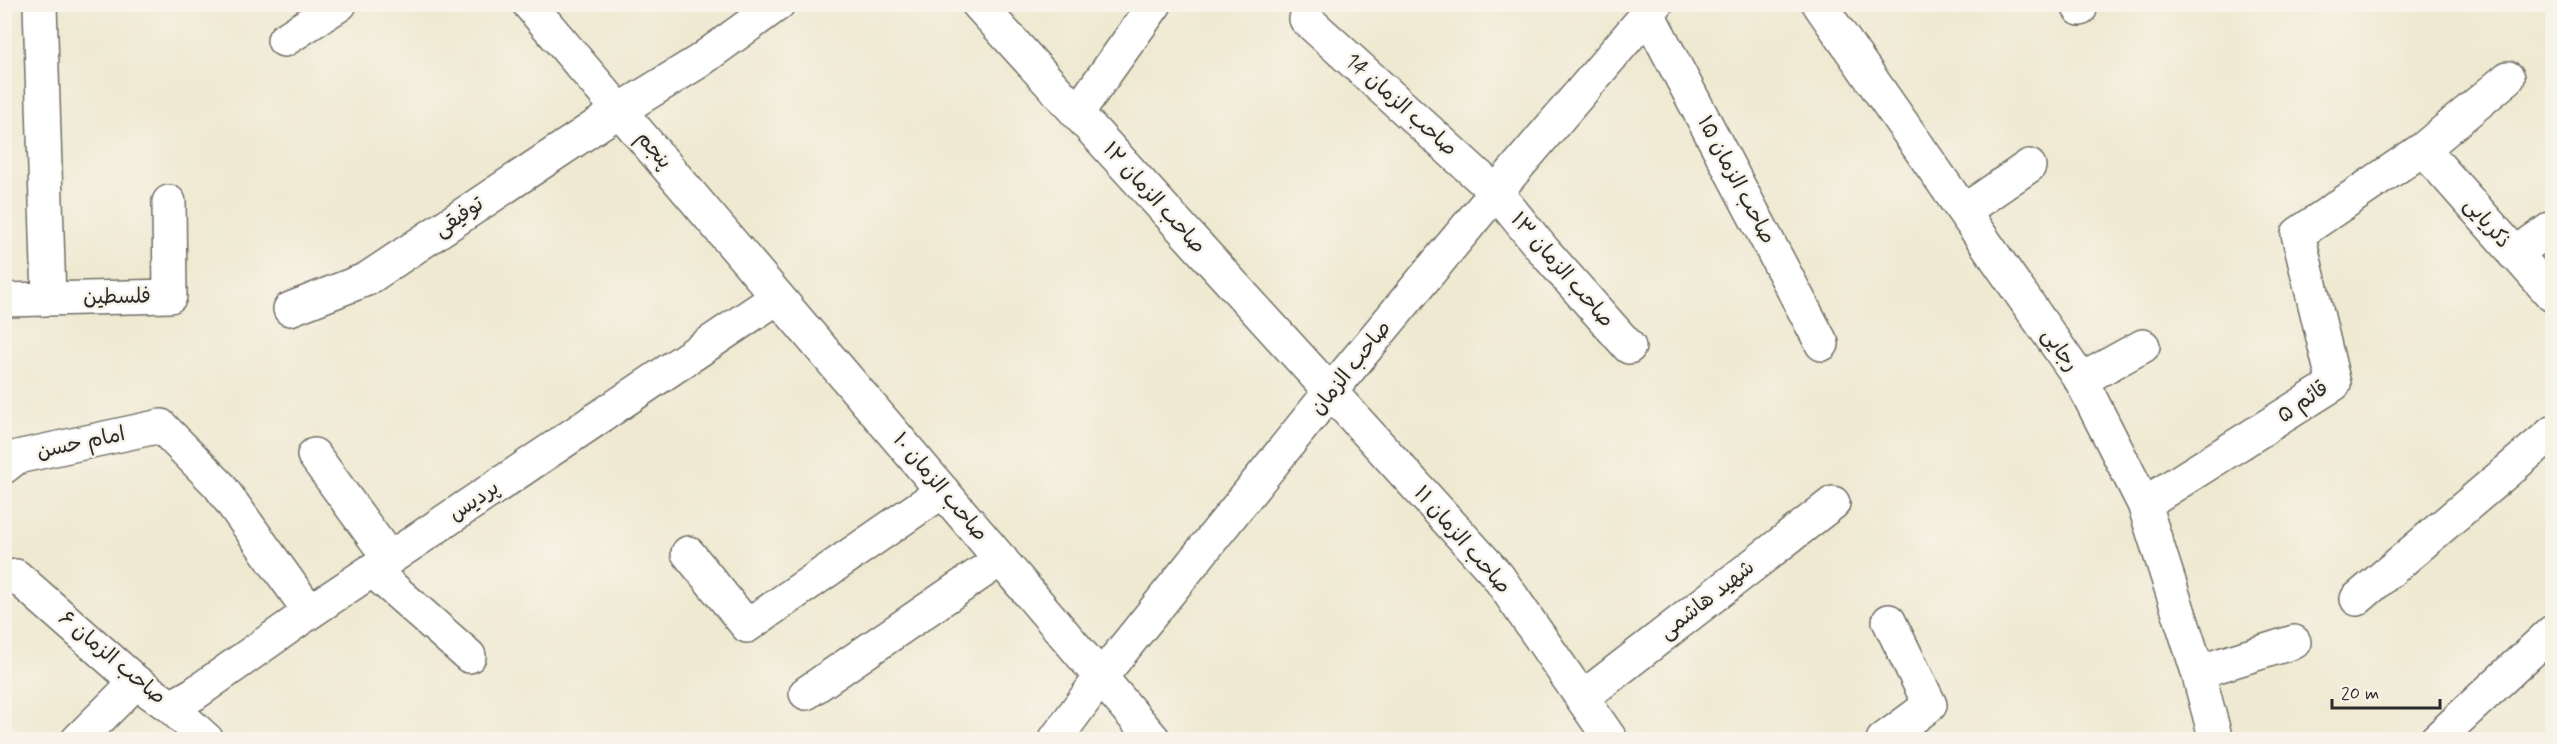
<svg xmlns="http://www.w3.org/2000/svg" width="2557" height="744" viewBox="0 0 2557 744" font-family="Mynerve,'Playpen Sans Arabic',sans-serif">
  <rect width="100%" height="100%" fill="#f7f3e8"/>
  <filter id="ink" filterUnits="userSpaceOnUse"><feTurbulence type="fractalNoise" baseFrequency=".0167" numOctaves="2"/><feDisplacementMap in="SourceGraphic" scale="12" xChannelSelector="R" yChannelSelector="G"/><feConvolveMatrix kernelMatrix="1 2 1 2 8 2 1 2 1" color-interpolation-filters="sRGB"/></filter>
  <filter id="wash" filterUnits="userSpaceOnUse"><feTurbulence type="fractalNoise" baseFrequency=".008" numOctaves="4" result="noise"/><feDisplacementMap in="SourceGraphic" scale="24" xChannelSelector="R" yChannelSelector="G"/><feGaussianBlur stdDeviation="1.35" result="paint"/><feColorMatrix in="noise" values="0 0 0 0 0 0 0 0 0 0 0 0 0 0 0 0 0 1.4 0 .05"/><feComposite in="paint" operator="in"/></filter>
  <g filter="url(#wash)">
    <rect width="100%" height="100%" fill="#efe9d1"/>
  </g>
  <g filter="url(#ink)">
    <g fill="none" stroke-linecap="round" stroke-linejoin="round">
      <defs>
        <path id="minor" d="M40 4 49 299
          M529 4 1154 740
          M978 4 1497 575 1611 740
          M1819 4 2081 380 2144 504 2198 672 2216 740
          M2077 4 2080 9
          M1649 16 1822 344
          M1306 19 1496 192 1544 251 1629 347
          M284 40 340 4
          M1077 113 1155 4
          M2423 149 2552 295
          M1964 211 2029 166
          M2514 254 2552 228
          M4 300 170 296 169 202
          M290 309 367 279 620 110 698 62 778 4
          M2081 380 2143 346
          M314 455 389 558
          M4 467 17 457 161 426 219 485 310 612
          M2144 504 2334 384 2298 234 2423 149 2508 78
          M688 553 747 626 943 491
          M372 570 469 656
          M16 576 136 682 171 707 207 740
          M2357 599 2552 433
          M2198 672 2294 642
          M806 693 1001 559
          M1582 698 1833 503
          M171 707 194 694 310 612 778 297
          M78 740 136 682
          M1055 740 1101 677 1330 392 1496 192 1656 4
          M1883 740 1930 705 1889 621
          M2436 740 2552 632"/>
      </defs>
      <use href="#minor" stroke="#706e65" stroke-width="36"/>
      <use href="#minor" stroke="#fff" stroke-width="33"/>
    </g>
  </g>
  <g text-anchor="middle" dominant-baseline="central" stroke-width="5" stroke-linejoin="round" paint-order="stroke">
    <g font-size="21" fill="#2b2b2b" stroke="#f7f3e8">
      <text transform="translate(1401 105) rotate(42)">صاحب الزمان 14</text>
      <text transform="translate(654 150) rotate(50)">پنجم</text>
      <text transform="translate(1736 180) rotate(62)">صاحب الزمان ۱۵</text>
      <text transform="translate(1154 198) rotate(48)">صاحب الزمان ۱۲</text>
      <text transform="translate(459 217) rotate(-34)">توفیقی</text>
      <text transform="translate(2487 223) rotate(49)">ذکریایی</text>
      <text transform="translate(1562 270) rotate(49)">صاحب الزمان ۱۳</text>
      <text transform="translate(117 297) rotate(-1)">فلسطین</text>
      <text transform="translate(2060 350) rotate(55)">رجایی</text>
      <text transform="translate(1351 368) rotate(-51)">صاحب الزمان</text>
      <text transform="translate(2303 402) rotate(-35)">قائم ۵</text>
      <text transform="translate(81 443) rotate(-12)">امام حسن</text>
      <text transform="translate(940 487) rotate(50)">صاحب الزمان ۱۰</text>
      <text transform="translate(474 501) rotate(-34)">پردیس</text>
      <text transform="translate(1462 540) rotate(49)">صاحب الزمان ۱۱</text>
      <text transform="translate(1707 600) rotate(-38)">شهید هاشمی</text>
      <text transform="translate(112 658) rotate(40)">صاحب الزمان ۶</text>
    </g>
  </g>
  <rect width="2557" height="744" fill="none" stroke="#f7f3e8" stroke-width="24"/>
  <path d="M2332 699v9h108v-9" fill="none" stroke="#2b2b2b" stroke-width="3"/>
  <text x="2341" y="699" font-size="18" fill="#2b2b2b" stroke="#f7f3e8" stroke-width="4.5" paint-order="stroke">20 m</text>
</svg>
